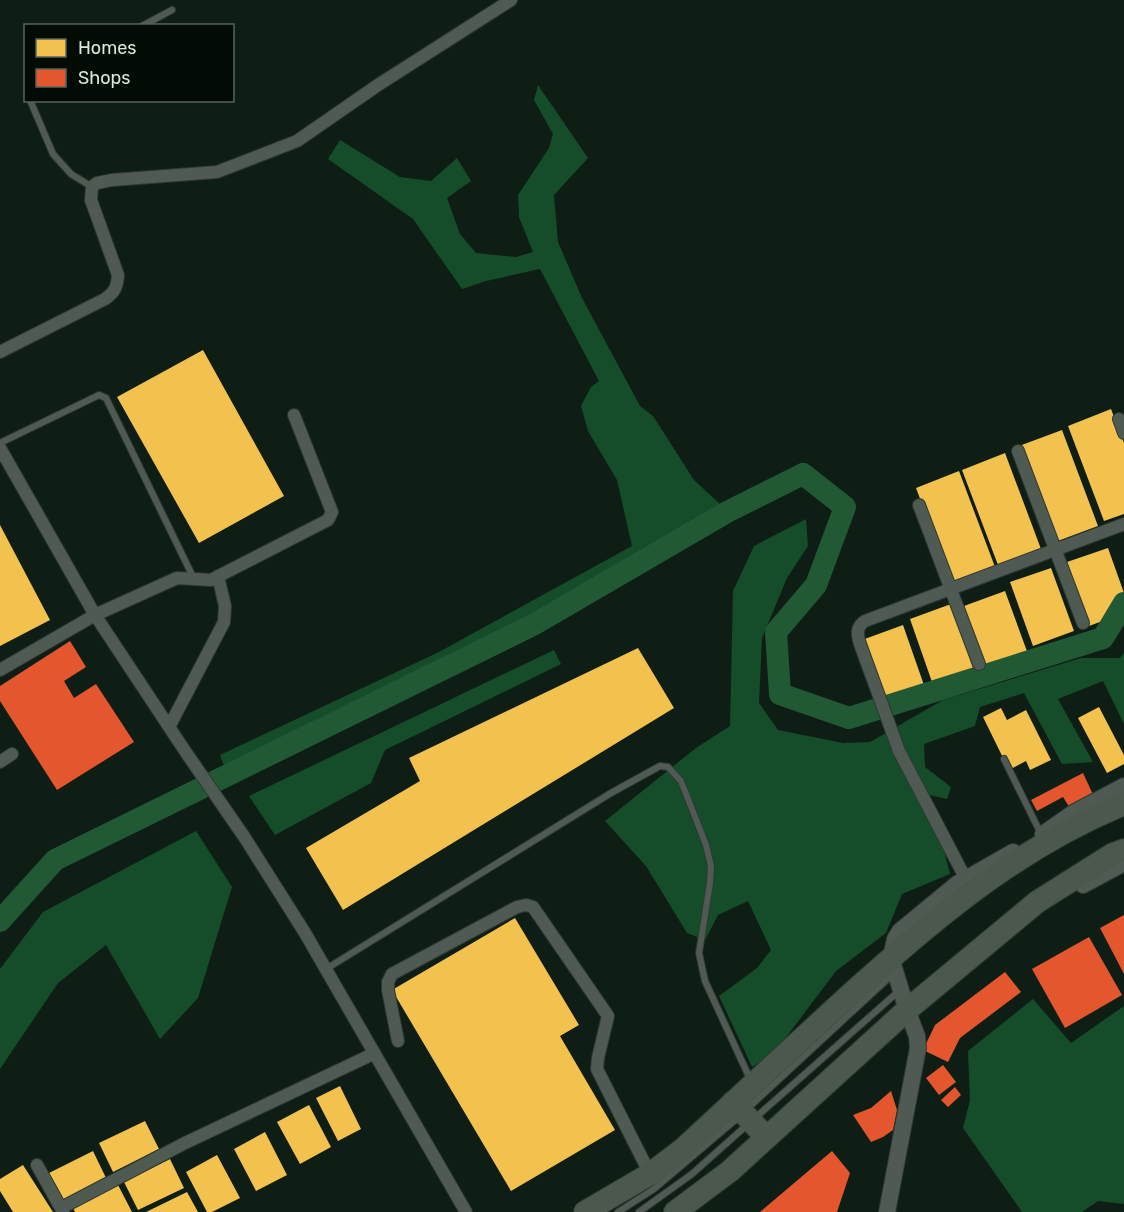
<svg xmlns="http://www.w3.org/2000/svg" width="1124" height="1212" viewBox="0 0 1124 1212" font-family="Rubik,sans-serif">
  <rect width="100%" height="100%" fill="#0e1e14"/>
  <path fill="#154d2a" d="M538 85 588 158 554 195 558 242 582 298 640 406 653 416 694 480 721 505 656 546 492 640 224 766 220 755 439 652 632 546 617 480 588 431 581 406 591 387 599 381 540 269 486 281 462 289 413 219 328 159 340 140 400 177 431 181 457 158 471 181 447 198 460 234 476 253 516 257 533 252 519 217 518 195 549 148 553 134 534 100Z
    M806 519 808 546 787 578 762 638 759 703 778 730 843 743 870 742 943 700 1081 658H1120L1124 653V724L1103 681 1058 699 1093 762 1062 764 1024 693 980 707 975 726 924 744 925 767 951 787 947 799 930 795 950 874 902 894 886 933 836 971 775 1052 752 1067 719 996 757 968 771 950 748 901 718 915 705 940 687 933 646 866 605 821 696 748 730 726 733 591 754 546Z
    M554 650 561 664 385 750 371 783 275 835 249 796Z
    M196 831 232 887 198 998 160 1039 106 945 58 983 0 1069V969L43 912Z
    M1033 999 1071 1043 1124 1006V1204L1098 1201 1082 1212H1022L963 1128 970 1100 968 1051Z"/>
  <path fill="#f2c14e" d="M203 350 284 496 199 543 117 397Z
    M1111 409 1124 443V514L1104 521 1068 426Z
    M1062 430 1098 526 1055 542 1019 446Z
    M1005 453 1041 549 998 565 962 470Z
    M959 471 995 567 952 583 916 488Z
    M0 525 50 620 0 646Z
    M1108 548 1124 593V613L1089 626 1067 562Z
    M1051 568 1074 631 1033 646 1010 582Z
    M1005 591 1028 654 987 669 964 606Z
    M951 604 973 668 932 682 910 619Z
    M903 625 925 688 884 703 862 640Z
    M638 648 674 708 343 910 306 848 420 781 409 758Z
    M1099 707 1124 755V764L1107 773 1078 718Z
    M1001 708 1007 720 1026 710 1051 760 1030 770 1026 761 1009 770 983 717Z
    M515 918 579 1025 560 1036 615 1130 511 1191 392 990Z
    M340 1086 361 1129 338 1141 316 1098Z
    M309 1105 331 1147 300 1164 277 1122Z
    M145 1121 159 1149 113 1172 99 1143Z
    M265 1132 287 1175 256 1191 234 1149Z
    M93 1151 107 1180 61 1203 47 1174Z
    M217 1155 240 1198 212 1212H207L186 1172Z
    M170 1159 184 1188 138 1210 124 1182Z
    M23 1165 53 1212H13L0 1191V1179Z
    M117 1183 132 1212H75L72 1206Z
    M187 1192 198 1212H146Z"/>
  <path fill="#e4572e" d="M70 641 86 667 64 681 74 698 96 684 134 742 57 790 0 701V686Z
    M1083 773 1096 801 1073 813 1063 797 1037 811 1031 800Z
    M1124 915V974L1100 928Z
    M1089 937 1122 995 1065 1028 1032 969Z
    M1005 972 1021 992 960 1038 948 1062 923 1050 935 1025Z
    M943 1065 956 1082 939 1095 926 1078Z
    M955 1087 961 1095 948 1107 941 1100Z
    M891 1091 897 1110 893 1130 883 1137 871 1142 853 1115 871 1108Z
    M832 1151 850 1173 837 1212H760Z"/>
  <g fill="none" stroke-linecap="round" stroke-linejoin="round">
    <path stroke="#215935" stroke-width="22" d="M0 921 55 860 533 625 727 512 803 474 845 507 816 585 776 632 780 694 849 718 1103 638 1124 603"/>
    <defs>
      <path id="lane" d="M142 26 172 10
        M30 100 53 154 71 174 92 187
        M0 443 99 395 106 398 194 579
        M1004 759 1041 834
        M326 969 611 793 660 766 668 767 681 781 706 845 711 866 710 883 699 953 705 981 751 1081
        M747 1109 894 973
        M755 1118 900 990
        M618 1212 654 1189 740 1116
        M639 1212 692 1174 747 1125"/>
      <path id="street" d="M0 352 105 299C115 292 117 287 118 275L91 200 92 187 97 183 112 180 217 172 297 141 378 85 511 0
        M1119 419 1124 433
        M0 448 95 615 185 751 245 838 305 933 466 1212
        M1018 451 1083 623
        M919 505 979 664
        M0 670 95 615 177 578 211 580 328 520 332 512 294 415
        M169 727 224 622 225 606 218 576
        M0 762 12 754
        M969 885 899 751 860 644C857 634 856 627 865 621L1124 524
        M398 1041 388 990V982L392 974 517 907 526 905 533 907 608 1016 598 1058 597 1069 650 1174
        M37 1165 63 1212
        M61 1208 185 1143 373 1054"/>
      <path id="secondary" d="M1043 834 1073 813 1124 786
        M1083 885 1124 863
        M887 1212 918 1048 917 1036 907 1010 891 958 895 939 900 931 957 884 1013 852"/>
      <path id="highway" d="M733 1102 766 1137
        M585 1212 650 1174 683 1149C743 1094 803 1037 863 983 942 912 1025 844 1124 804
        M675 1212 730 1171 907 1010 1037 902 1113 854 1124 850"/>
    </defs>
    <use href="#lane" stroke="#2e3932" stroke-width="8"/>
    <use href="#street" stroke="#2e3932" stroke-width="14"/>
    <use href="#secondary" stroke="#2e3932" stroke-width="18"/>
    <use href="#highway" stroke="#2e3932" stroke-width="24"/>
    <use href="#lane" stroke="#4f5a52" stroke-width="6"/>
    <use href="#street" stroke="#4f5a52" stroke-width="12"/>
    <use href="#secondary" stroke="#4f5a52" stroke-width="16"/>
    <use href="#highway" stroke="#4a584e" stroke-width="22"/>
  </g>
  <rect x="24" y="24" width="210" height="78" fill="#020b04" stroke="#58645b" stroke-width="1.5"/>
  <rect x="36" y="39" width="30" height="18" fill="#f2c14e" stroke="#58645b" stroke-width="1.5"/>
  <text x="78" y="54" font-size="18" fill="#d9e9dd">Homes</text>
  <rect x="36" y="69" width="30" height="18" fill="#e4572e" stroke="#58645b" stroke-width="1.5"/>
  <text x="78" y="84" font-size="18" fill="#d9e9dd">Shops</text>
</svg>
